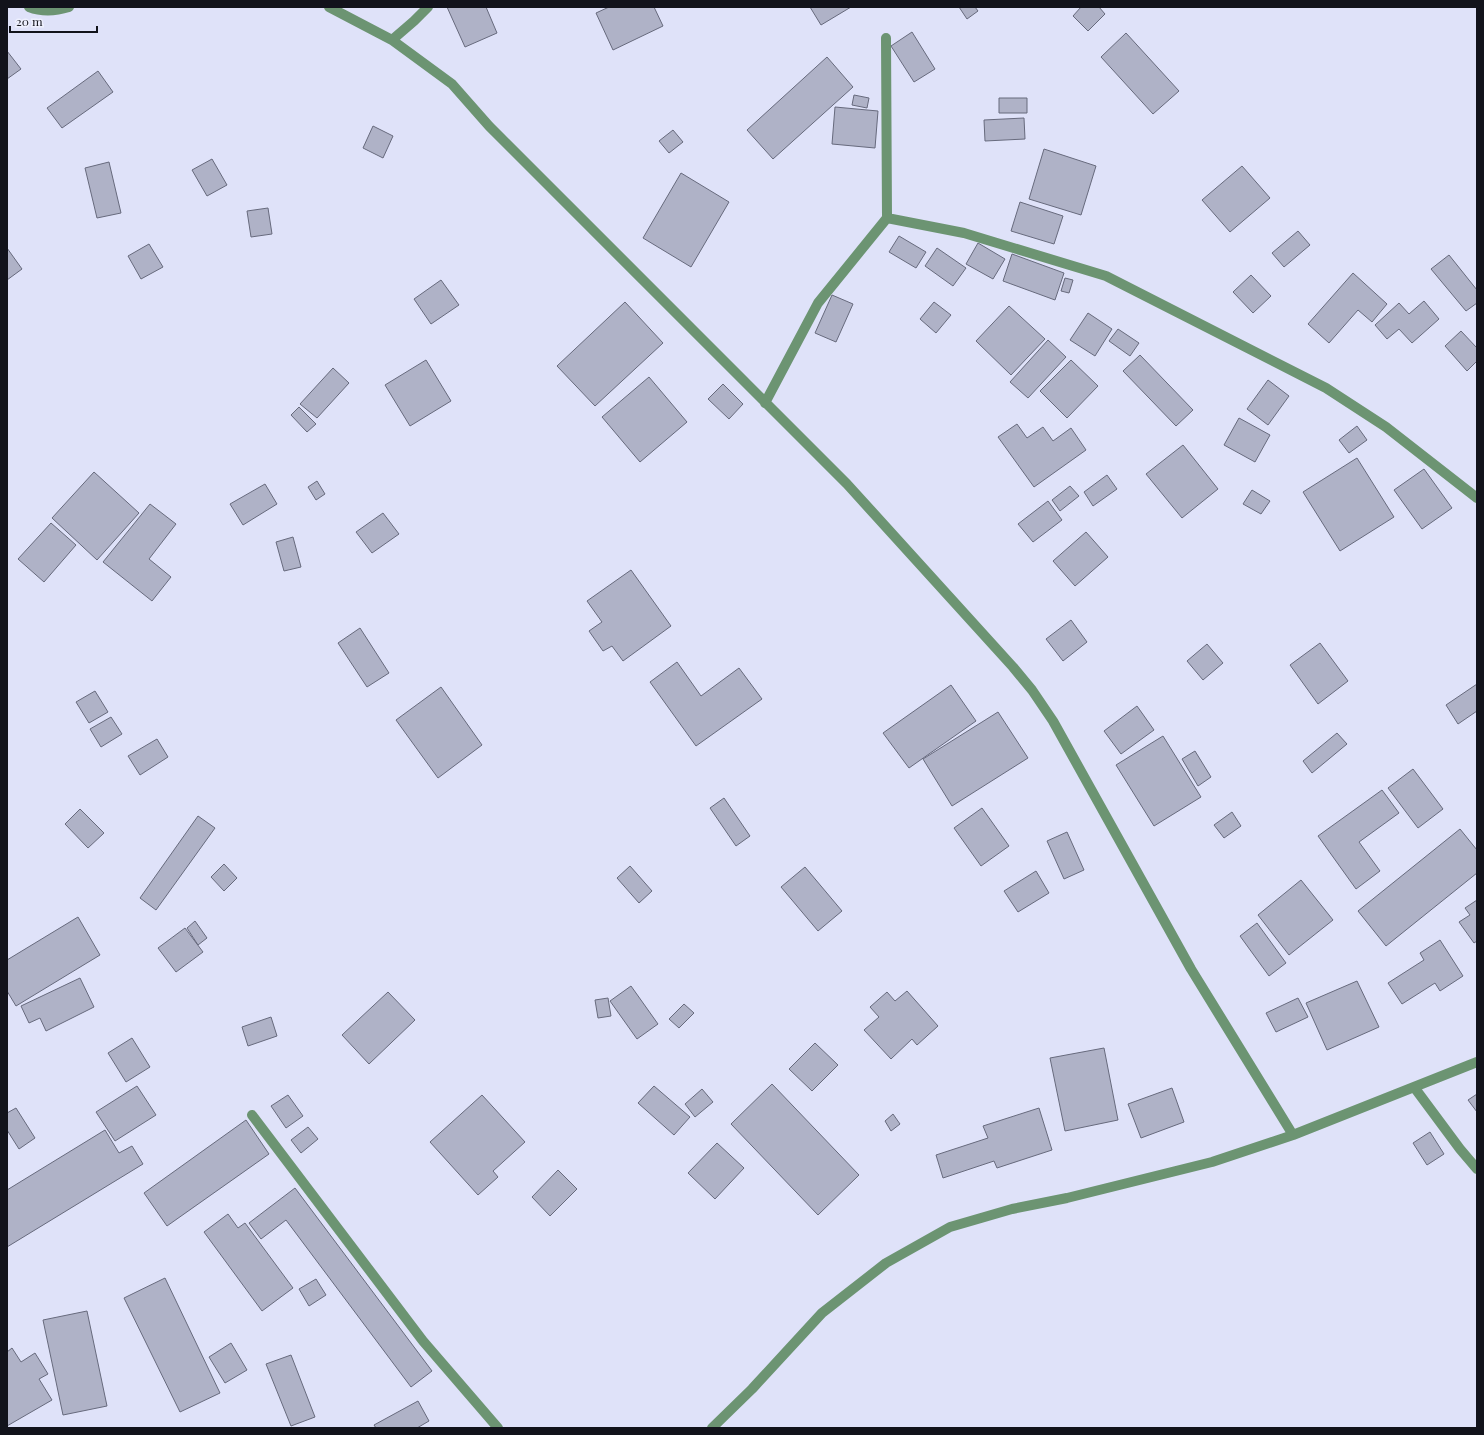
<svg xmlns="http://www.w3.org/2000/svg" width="1484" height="1435" viewBox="0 0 1484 1435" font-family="'Playfair Display',serif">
  <rect width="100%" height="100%" fill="#dfe2f9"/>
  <path fill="#afb2c7" stroke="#676a7d" d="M447 7H486L497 33 465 47Z
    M609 7H654L663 26 613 50 596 13Z
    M810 7H851L821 25Z
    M959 7H975L978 11 967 19Z
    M1081 7H1099L1105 14 1088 31 1073 16Z
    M912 32 935 69 914 82 891 46Z
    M1126 33 1179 91 1153 114 1101 57Z
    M7 51 21 69 7 79Z
    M827 57 853 87 773 159 747 130Z
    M98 71 113 92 62 128 47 108Z
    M854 95 869 98 867 108 852 105Z
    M999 98H1027V113H999Z
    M835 107 878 111 875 148 832 144Z
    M1024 118 1025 139 985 141 984 120Z
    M373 126 393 136 383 158 363 148Z
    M673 130 683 142 669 153 659 141Z
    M1044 149 1096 166 1081 215 1029 199Z
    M212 159 227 185 207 196 192 170Z
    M109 162 121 213 97 218 85 168Z
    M1242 166 1270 198 1230 232 1202 200Z
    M681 173 729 202 691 267 643 238Z
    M1020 202 1063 216 1054 244 1011 231Z
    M268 208 272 234 251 237 247 211Z
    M1298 231 1310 245 1284 267 1272 253Z
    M899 236 926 252 916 268 889 252Z
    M978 243 1005 259 993 279 966 264Z
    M149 244 163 267 141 279 128 256Z
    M7 248 22 269 7 280Z
    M937 248 966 268 953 286 925 266Z
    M1012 254 1064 273 1055 300 1003 281Z
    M1449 255 1477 290V303L1466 311 1431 269Z
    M1353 273 1387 304 1372 322 1358 310 1329 343 1308 324Z
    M1251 275 1271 296 1253 313 1233 292Z
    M1065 278 1073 280 1069 293 1061 291Z
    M441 280 459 305 431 324 414 299Z
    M832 295 853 304 836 342 815 333Z
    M1424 301 1439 319 1412 343 1399 329 1387 339 1375 325 1399 303 1409 314Z
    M625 302 663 343 595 406 557 366Z
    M934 302 951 315 936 333 920 319Z
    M1009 306 1045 339 1011 375 976 341Z
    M1088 313 1112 329 1095 356 1070 340Z
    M1118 329 1139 343 1130 356 1109 341Z
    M1461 331 1477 348V361L1467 371 1445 346Z
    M1048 340 1066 357 1028 398 1010 382Z
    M1140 355 1193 410 1176 426 1123 371Z
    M426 360 451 401 410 426 385 385Z
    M1071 360 1098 386 1067 418 1040 391Z
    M333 368 349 383 317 418 300 404Z
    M649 377 687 422 640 462 602 417Z
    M1268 380 1289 396 1268 425 1247 409Z
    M723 384 743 404 729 419 708 399Z
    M299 407 316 424 307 432 291 415Z
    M1239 418 1270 435 1255 462 1224 445Z
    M1017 424 1027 438 1043 427 1053 441 1071 428 1086 450 1034 487 998 437Z
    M1357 426 1367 440 1349 453 1339 440Z
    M1183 445 1218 489 1182 518 1146 474Z
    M1357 458 1394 517 1340 551 1303 492Z
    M1424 469 1452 508 1422 529 1394 490Z
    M94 472 139 513 97 560 52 518Z
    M1107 475 1117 489 1093 506 1084 492Z
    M317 481 325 494 316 500 308 487Z
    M265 484 277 504 243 525 230 504Z
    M1070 486 1079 496 1060 511 1052 500Z
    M1252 490 1270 501 1261 514 1243 504Z
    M1048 501 1062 520 1033 542 1018 524Z
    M150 504 176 524 149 559 171 577 152 601 103 562Z
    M383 513 399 534 372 553 356 532Z
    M51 523 76 545 44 582 18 559Z
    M1086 532 1108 557 1075 586 1053 561Z
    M293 537 301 567 284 571 276 542Z
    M631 570 671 626 623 661 612 646 603 651 589 631 602 622 587 601Z
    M1071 620 1087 642 1063 661 1046 639Z
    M360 628 389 673 367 687 338 643Z
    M1320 643 1348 681 1318 704 1290 665Z
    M1207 644 1223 663 1203 680 1187 661Z
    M677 662 701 696 739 668 762 699 696 746 650 682Z
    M1477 684V711L1458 724 1446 705Z
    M951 685 976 721 909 768 883 733Z
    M441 687 482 745 438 778 396 720Z
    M95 691 108 712 89 723 76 702Z
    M1137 706 1154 730 1121 754 1104 731Z
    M998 712 1028 758 952 806 923 759Z
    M111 717 122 734 101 747 90 729Z
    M1337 733 1347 744 1312 773 1303 761Z
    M1163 736 1201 797 1154 826 1116 765Z
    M157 739 168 757 140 775 128 756Z
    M1195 751 1211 777 1198 786 1182 759Z
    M1413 769 1443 809 1418 828 1388 788Z
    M1382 790 1399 813 1359 842 1380 871 1356 889 1318 836Z
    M724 798 750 836 736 846 710 808Z
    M982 808 1009 846 981 866 954 828Z
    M80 809 104 833 88 848 65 824Z
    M1232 812 1241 826 1224 838 1214 825Z
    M198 816 215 828 156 910 140 898Z
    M1460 829 1477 850V873L1386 946 1358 911Z
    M1067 832 1084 870 1064 879 1047 841Z
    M224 864 237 878 224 891 211 877Z
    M630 866 652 891 639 903 617 878Z
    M805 867 842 911 818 931 781 887Z
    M1036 871 1049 893 1018 912 1004 891Z
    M1301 880 1333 920 1289 955 1258 915Z
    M1477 900V941L1474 943 1459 922 1470 915 1465 908Z
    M78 917 100 955 16 1006 7 991V960Z
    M195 921 207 938 198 945 187 928Z
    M1257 923 1286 963 1269 976 1240 936Z
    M185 928 203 952 176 972 158 948Z
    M1440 940 1463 976 1440 991 1435 983 1402 1004 1388 983 1424 960 1420 953Z
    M80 978 94 1007 46 1031 40 1018 29 1023 21 1006Z
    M1357 981 1379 1027 1327 1050 1306 1003Z
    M631 986 658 1024 637 1039 610 1001Z
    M907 991 938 1026 917 1045 912 1039 891 1059 864 1030 879 1017 870 1007 887 992 895 1001Z
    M388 992 415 1020 369 1064 342 1035Z
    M608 998 611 1016 598 1018 595 1000Z
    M1298 998 1308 1017 1276 1032 1266 1013Z
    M684 1004 694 1013 679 1028 669 1019Z
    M271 1017 277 1036 248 1046 242 1027Z
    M132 1038 150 1067 126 1082 108 1053Z
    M815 1043 838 1065 812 1091 789 1069Z
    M1104 1048 1118 1120 1065 1131 1050 1058Z
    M772 1084 859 1175 818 1215 731 1124Z
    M137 1086 156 1115 115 1141 96 1112Z
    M654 1086 690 1117 674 1135 638 1103Z
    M1172 1088 1184 1122 1141 1138 1128 1104Z
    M702 1089 713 1102 695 1117 685 1104Z
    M1477 1094V1112L1468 1100Z
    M288 1095 303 1116 286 1128 271 1106Z
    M482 1095 525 1142 493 1171 498 1177 478 1195 430 1142Z
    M16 1108 35 1138 19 1149 7 1130V1113Z
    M1039 1108 1052 1150 997 1168 994 1161 943 1178 936 1155 988 1138 983 1126Z
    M893 1114 900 1124 891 1131 885 1121Z
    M246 1120 269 1154 167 1226 144 1193Z
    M308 1127 318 1139 301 1153 291 1140Z
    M105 1130 119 1153 132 1146 143 1164 7 1247V1190Z
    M1430 1132 1444 1154 1427 1165 1413 1143Z
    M717 1143 744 1168 715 1199 688 1173Z
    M558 1170 577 1189 550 1216 532 1197Z
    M295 1188 432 1371 411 1387 286 1220 261 1239 249 1223Z
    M228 1214 238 1228 245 1223 293 1288 262 1311 204 1232Z
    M165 1278 220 1393 180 1412 124 1298Z
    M316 1279 326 1295 309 1306 299 1289Z
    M87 1311 107 1406 63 1415 43 1320Z
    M231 1343 247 1370 225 1383 209 1357Z
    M12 1348 21 1362 35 1353 48 1374 39 1379 52 1400 7 1426V1352Z
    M291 1355 315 1417 291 1426 266 1364Z
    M418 1401 429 1421 417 1428H376L374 1425Z"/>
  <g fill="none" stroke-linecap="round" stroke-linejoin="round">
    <path stroke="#6c9472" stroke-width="10" d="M29 7C42 12 56 11 69 7
      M329 7 392 40 452 84 489 126 847 484 1013 667 1032 690 1053 721 1191 969 1293 1135
      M392 40 414 21 428 7
      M887 218 964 233 1106 276 1326 388 1386 427 1477 498
      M765 403 818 303 887 218 886 38
      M1414 1087 1460 1149 1477 1169
      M252 1115 423 1341 498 1428
      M712 1428 752 1389 822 1313 886 1263 950 1227 1012 1209 1067 1198 1212 1162 1293 1135 1477 1062"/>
  </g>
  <rect width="1484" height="1435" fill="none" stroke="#12131b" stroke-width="16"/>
  <path d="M10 26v6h87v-6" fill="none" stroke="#12131b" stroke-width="2"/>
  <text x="16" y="26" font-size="12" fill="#12131b" stroke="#eef0fe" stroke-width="3" paint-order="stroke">20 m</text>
</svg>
